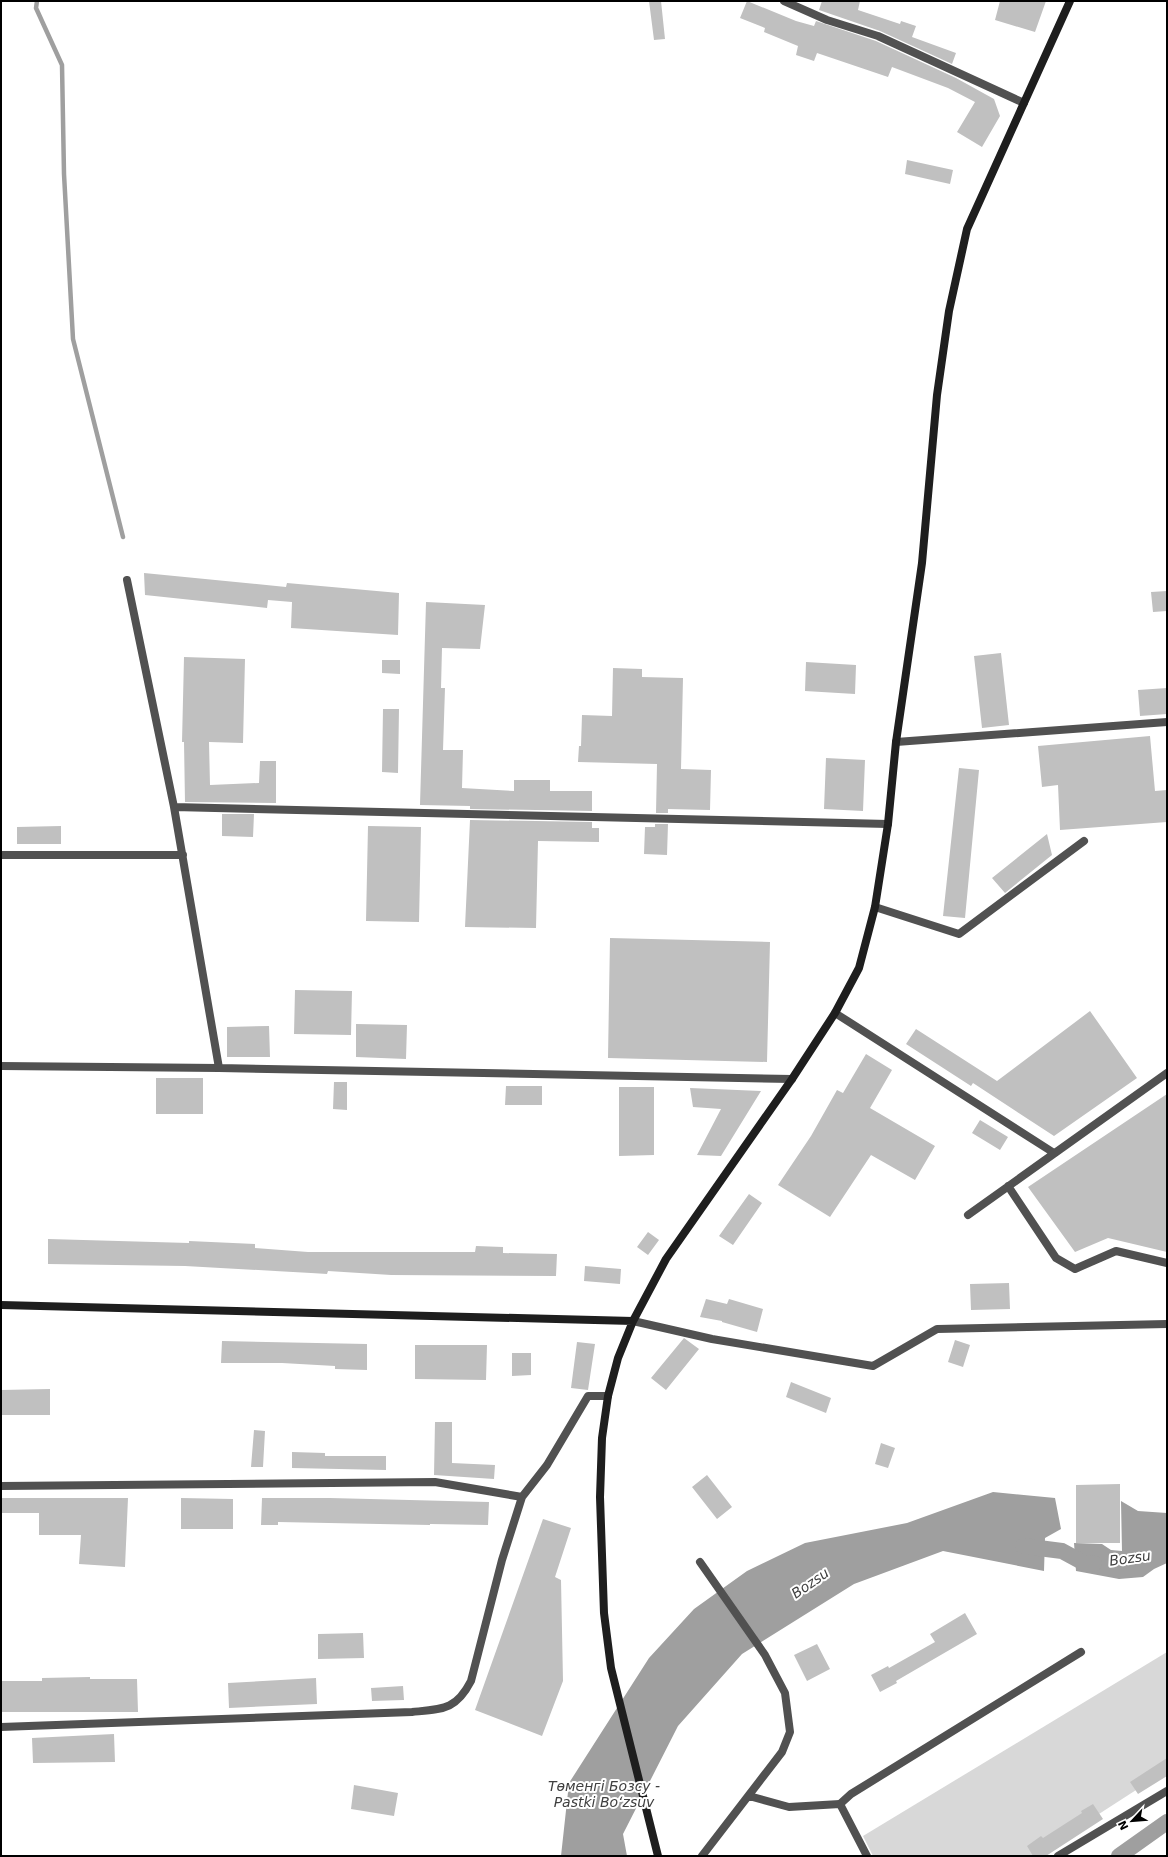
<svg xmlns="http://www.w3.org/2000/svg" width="1168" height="1857" viewBox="0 0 1168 1857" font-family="'DejaVu Sans',sans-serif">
  <rect width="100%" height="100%" fill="#fff"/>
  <path fill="#d8d8d8" d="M1167 1652V1770L1034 1856H873L863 1836Z"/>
  <path fill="#9f9f9f" d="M993 1492 1055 1498 1061 1529 1045 1538 1044 1571 943 1551 854 1584 742 1654 678 1726 623 1834 627 1856H561L569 1783 649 1658 694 1609 747 1571 805 1543 907 1523Z
    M1121 1501 1138 1511 1167 1513V1563L1154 1569 1143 1577 1119 1579 1076 1571 1074 1543 1102 1544 1111 1550 1122 1551Z"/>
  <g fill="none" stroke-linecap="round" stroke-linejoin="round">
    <path stroke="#9f9f9f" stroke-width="4.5" d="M37 1 36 8 62 65 64 174 73 339 123 537"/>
    <path stroke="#9f9f9f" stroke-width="16" d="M1023 1546 1062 1551 1086 1564 1094 1563
      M1119 1856 1167 1822"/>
  </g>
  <path fill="#c0c0c0" d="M649 1H661L665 39 654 40Z
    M747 1 796 21 814 26 816 21 876 41 956 78 994 99 1000 116 982 147 957 132 975 102 948 88 892 67 888 77 817 53 814 61 796 55 798 46 764 32 765 28 740 18Z
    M822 1H860L858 10 900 24 901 21 916 26 912 37 956 53 952 64 880 31 819 10Z
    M1000 1H1046L1035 32 995 20Z
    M907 160 953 170 950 184 905 174Z
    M144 573 286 587 287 583 399 593 398 635 291 628 292 602 268 600 267 608 145 595Z
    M1167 591V611L1153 612 1151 592Z
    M426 602 485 605 480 649 442 648 441 688H445L443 750H463L462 788 514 791V780H550V791H592V811L470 809V806L420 805Z
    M1001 653 1009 725 982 728 974 656Z
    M184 657 245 659 243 743 209 742 210 785 259 783 260 761H276V803L185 802 184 742H182Z
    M382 660H400V674L382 673Z
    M806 662 856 665 855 694 805 691Z
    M613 668 642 669V677L683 678 681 769 711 770 710 810 668 809V813H656L657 764 578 762 579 746H581L582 715 612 716Z
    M1167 688V714L1140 716 1138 690Z
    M383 709H399L398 773 382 772Z
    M1150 736 1155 791 1167 790V822L1060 830 1058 785 1042 787 1038 746Z
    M826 758 865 760 863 811 824 809Z
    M959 768 979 770 965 918 943 916Z
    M222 814H254L253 837 222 836Z
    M470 820 592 822V828H599V842L538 841 536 928 465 927Z
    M655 824H668L667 855 644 854 645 827H655Z
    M61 826V844H17V827Z
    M368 826 421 827 419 922 366 921Z
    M1047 834 1052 855 1005 893 992 878Z
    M610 938 770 942 767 1062 608 1058Z
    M295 990 352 991 351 1035 294 1034Z
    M1090 1011 1137 1078 1054 1136 973 1083 971 1086 906 1044 916 1029 997 1081Z
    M356 1024 407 1025 406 1059 356 1057Z
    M269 1026 270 1057H227V1027Z
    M866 1054 892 1070 870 1108 935 1146 915 1180 871 1155 830 1217 778 1185 811 1136 837 1090 843 1093Z
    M156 1078H203V1114H156Z
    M334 1082H347V1110L333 1109Z
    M506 1086H542V1105H505Z
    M619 1087H654V1155L619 1156Z
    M690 1088 761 1091 721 1156 697 1155 721 1109 693 1107Z
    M1167 1094V1252L1108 1238 1075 1252 1028 1187Z
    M980 1120 1008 1137 1000 1150 972 1133Z
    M749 1194 762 1203 733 1245 719 1236Z
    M648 1232 659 1240 648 1255 637 1247Z
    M48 1239 189 1243V1241L255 1244V1248L308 1252H475L476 1246 503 1247V1253L557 1254 556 1276 391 1275 328 1271 327 1274 311 1273 185 1266 48 1264Z
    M585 1266 621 1269 620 1284 584 1281Z
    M1009 1283 1010 1309 971 1310 970 1284Z
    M706 1299 727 1304 729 1299 763 1309 757 1332 722 1322V1321L700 1317Z
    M684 1338 699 1349 666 1390 651 1378Z
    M955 1340 970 1345 963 1367 948 1362Z
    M222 1341 367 1344V1370L335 1369V1366L282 1363H221Z
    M577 1342 595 1344 588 1390 571 1388Z
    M415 1345H487L486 1380 415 1379Z
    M512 1353H531V1375L512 1376Z
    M791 1382 831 1398 826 1413 786 1397Z
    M50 1389V1415H1V1390Z
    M435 1422H452V1463L495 1465 494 1479 434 1475Z
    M254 1430 265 1431 263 1467H251Z
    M881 1443 895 1448 888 1468 875 1464Z
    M292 1452 325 1453V1456H386V1470L292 1468Z
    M707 1475 732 1507 717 1519 692 1487Z
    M1120 1484V1543H1076V1485Z
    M1 1498H128L125 1567 79 1564 81 1535H39V1513H1Z
    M181 1498 233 1499V1529H181Z
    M262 1498H330L489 1502 488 1525 430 1524V1525L278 1522V1525H261Z
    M543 1519 571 1528 555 1577 561 1580 563 1681 542 1736 475 1710Z
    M965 1613 977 1634 896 1681 897 1683 880 1692 871 1675 888 1666 889 1668 935 1642 930 1634Z
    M363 1633 364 1658 318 1659V1634Z
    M817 1644 830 1669 807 1681 794 1655Z
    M90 1677V1679H137L138 1712H1V1681H42V1678Z
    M316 1678 317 1704 229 1708 228 1683Z
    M403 1686 404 1700 372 1701 371 1688Z
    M114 1734 115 1762 33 1763 32 1738Z
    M1167 1758V1776L1138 1794 1130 1782Z
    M354 1785 398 1793 394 1816 351 1809Z
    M1093 1804 1103 1819 1046 1856H1033L1027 1846 1041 1836 1043 1838 1082 1813 1081 1811Z"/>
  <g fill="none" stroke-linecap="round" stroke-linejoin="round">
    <path stroke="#515151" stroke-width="8" d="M840 1804 851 1794 1081 1652"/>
    <path stroke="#515151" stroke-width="8" d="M784 1 827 20 878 36 1024 103
      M127 580 174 807 219 1068
      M896 742 1167 722
      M174 807 888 824
      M1 855H183
      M875 907 959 934 1084 841
      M835 1013 1054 1153
      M1 1066 219 1068 792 1079
      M1008 1186 1056 1258 1075 1269 1116 1251 1167 1263
      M968 1215 1167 1073
      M633 1321 712 1339 873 1366 937 1329 1167 1324
      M1 1486 435 1482 522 1497
      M700 1562 765 1655 785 1693 790 1732 782 1752 702 1856
      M1 1727 412 1712C443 1709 456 1710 471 1681L502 1560 522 1497 547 1465 588 1396H608
      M749 1796 789 1807 840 1804 867 1856
      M1058 1856 1167 1791"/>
    <path stroke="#1e1e1e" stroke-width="8" d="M1 1305 633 1321
      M658 1856 611 1668 604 1613 600 1497 602 1438 608 1396 618 1358 633 1321 666 1259 792 1079 835 1013 859 968 875 907 888 824 896 742 922 563 937 395 949 311 967 229 1070 1"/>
  </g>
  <g text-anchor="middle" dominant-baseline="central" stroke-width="4" stroke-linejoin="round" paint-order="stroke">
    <g font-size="14" font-style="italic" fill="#404040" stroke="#fff">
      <text transform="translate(1130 1558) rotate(-8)">Bozsu</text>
      <text transform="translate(810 1583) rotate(-35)">Bozsu</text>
      <text x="604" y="1786">Төменгі Бозсу -<tspan x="604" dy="16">Pastki Boʻzsuv</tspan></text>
    </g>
  </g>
  <rect width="1168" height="1857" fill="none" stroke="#000000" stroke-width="4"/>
  <g transform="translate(1132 1821) rotate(244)" stroke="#ffffff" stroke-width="3" paint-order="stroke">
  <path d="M0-3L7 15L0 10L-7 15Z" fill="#000000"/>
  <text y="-6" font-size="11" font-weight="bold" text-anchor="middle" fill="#000000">N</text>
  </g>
</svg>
